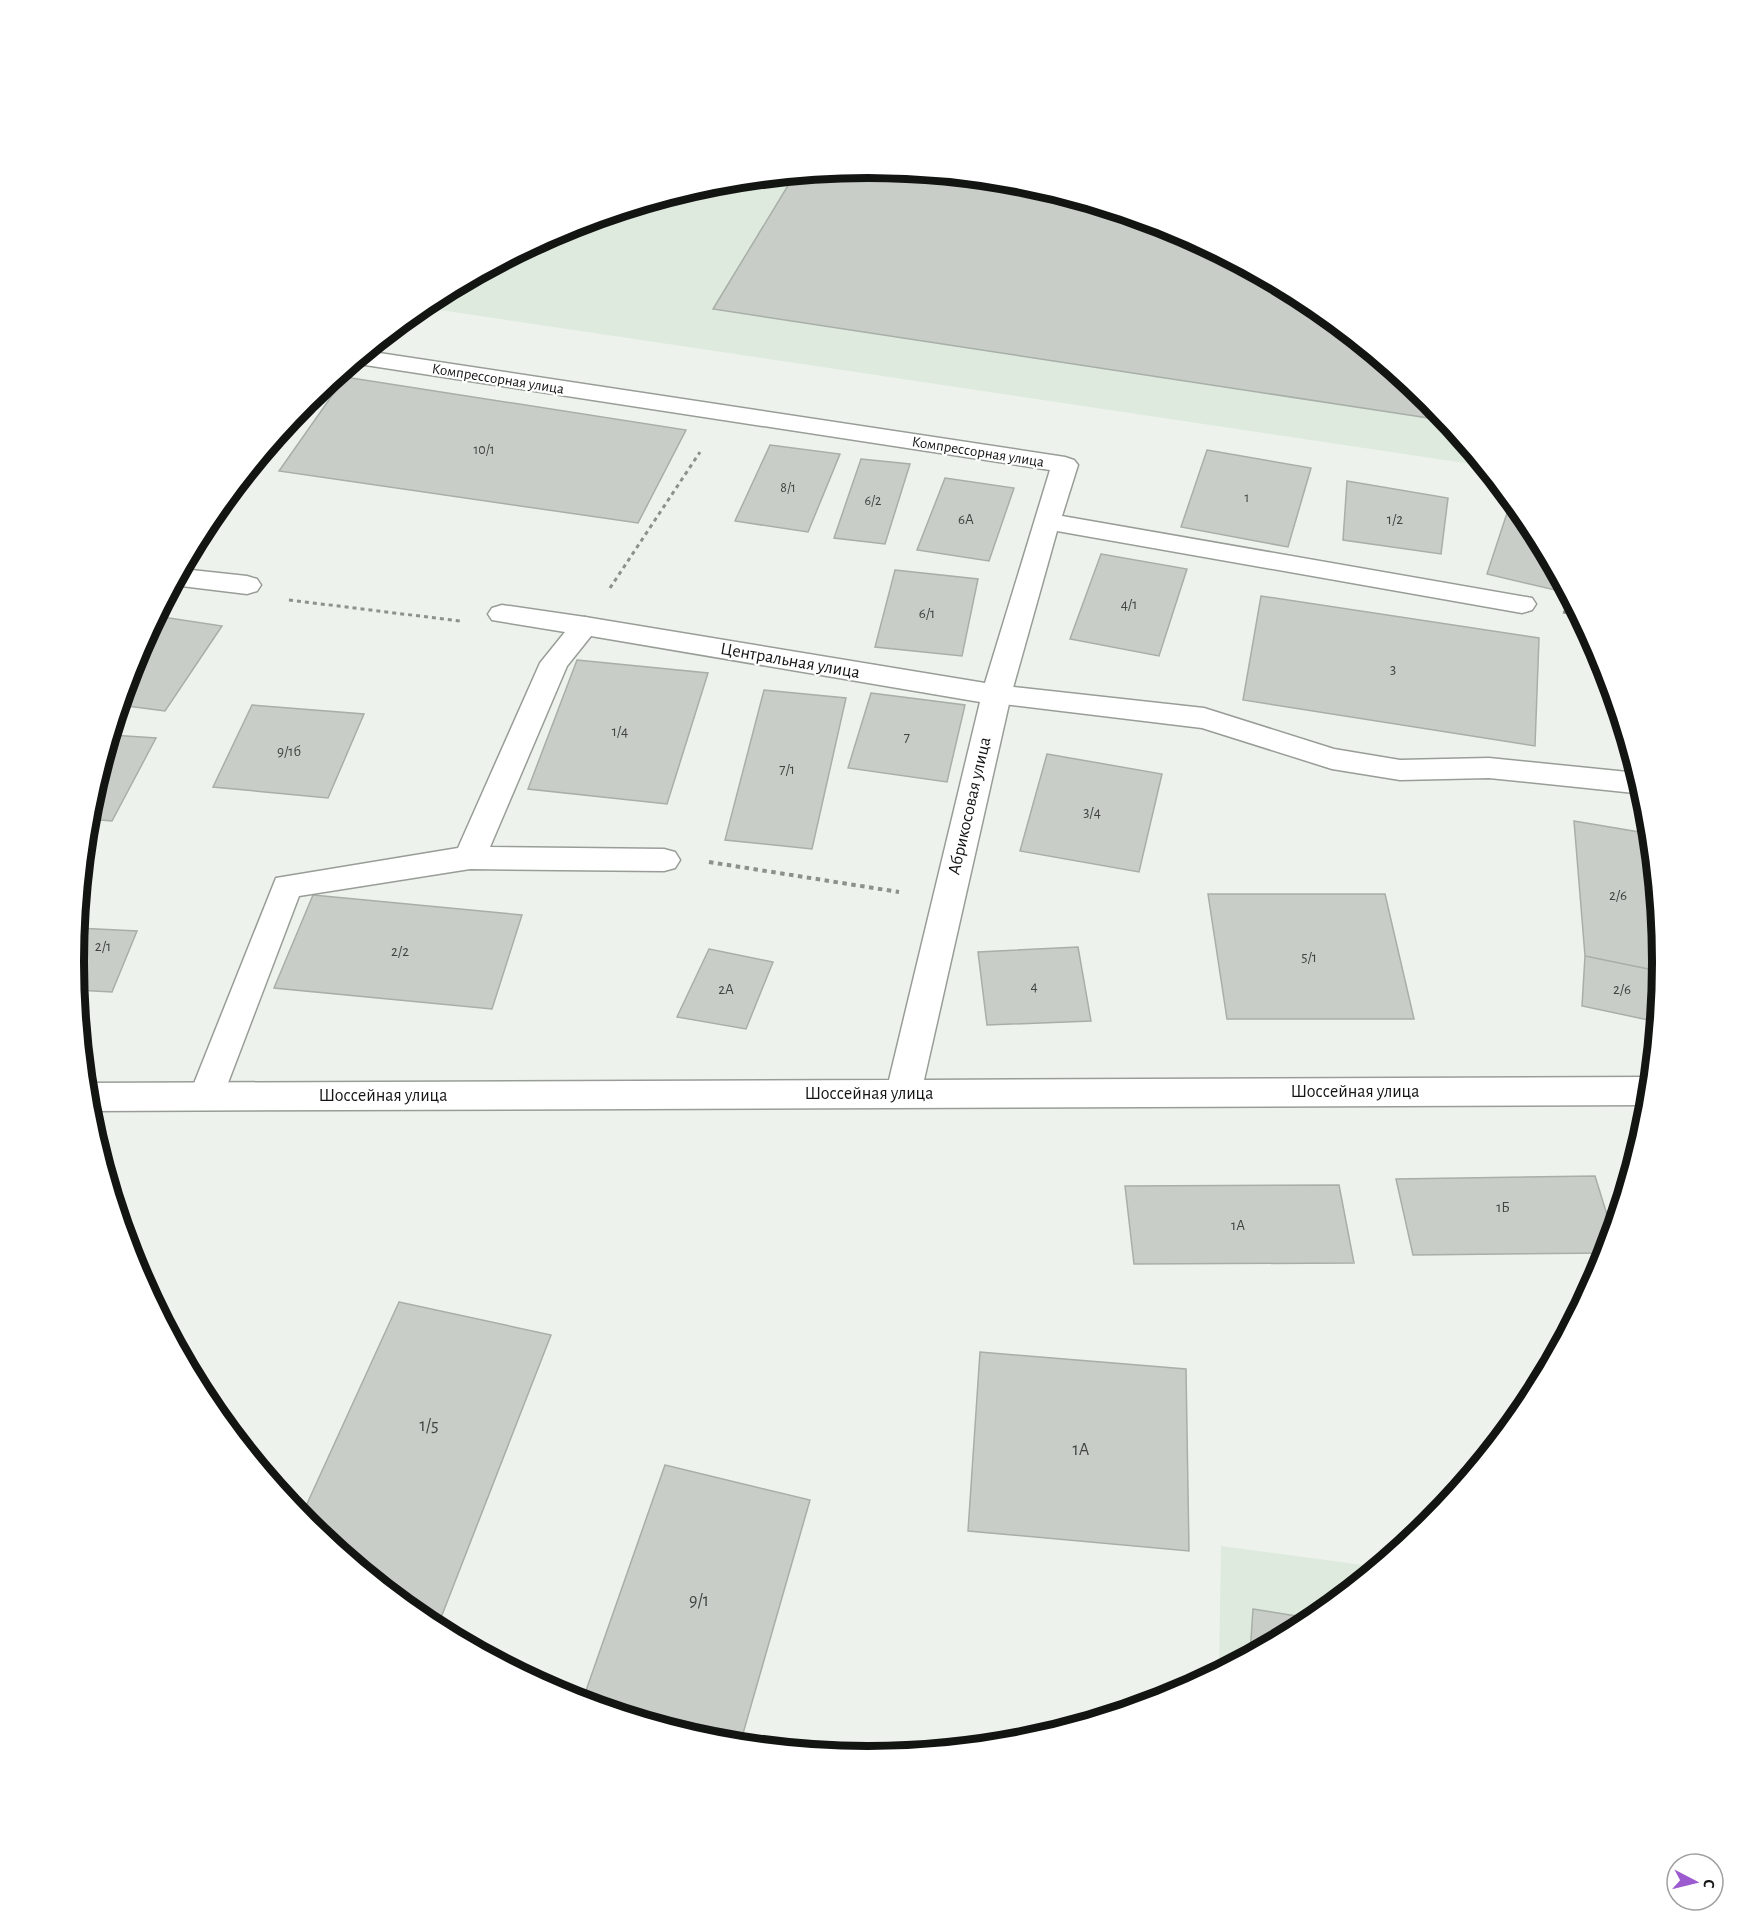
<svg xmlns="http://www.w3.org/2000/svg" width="1737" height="1924" viewBox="0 0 1737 1924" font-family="'Alegreya Sans',sans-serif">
  <rect width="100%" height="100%" fill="#edf3ec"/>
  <path fill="#deeadd" d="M869 167 1024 182 1173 228 1310 301 1431 400 1485 466 420 307 565 227 714 182Z
    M1221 1546 1378 1567 1310 1623 1219 1672Z"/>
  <path fill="#c8cec7" stroke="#a8aea8" stroke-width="1.5" d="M869 167 1024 182 1173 228 1310 301 1431 400 1448 421 713 309 795 174Z
    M345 377 686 430 638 523 279 471Z
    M770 445 840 454 808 532 735 521Z
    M1207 450 1311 468 1288 547 1181 527Z
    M861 459 910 464 885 544 834 538Z
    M945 478 1014 488 989 561 917 550Z
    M1347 481 1448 498 1441 554 1343 540Z
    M1508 510 1524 513 1530 521 1568 593 1487 574Z
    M1101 554 1187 569 1159 656 1070 639Z
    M895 570 978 579 962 656 875 647Z
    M1261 596 1539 638 1535 746 1243 700Z
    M156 616 222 626 165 711 120 705 134 657Z
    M577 660 708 673 667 804 528 789Z
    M764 690 846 698 812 849 725 840Z
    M871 693 965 705 947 782 848 768Z
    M252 705 364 714 328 798 213 787Z
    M111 735 156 738 112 821 88 819 89 807Z
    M1047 754 1162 774 1139 872 1020 851Z
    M1574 821 1651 834 1663 972 1585 956Z
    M1208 894H1385L1414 1019H1227Z
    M313 895 522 915 492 1009 274 988Z
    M77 928 137 931 112 992 76 990 74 962Z
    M1078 947 1091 1021 987 1025 978 952Z
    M709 949 773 962 746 1029 677 1017Z
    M1585 956 1663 972 1658 1022 1582 1006Z
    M1595 1176 1613 1234 1607 1253 1413 1255 1396 1179Z
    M1339 1185 1354 1263 1134 1264 1125 1186Z
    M399 1302 551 1335 437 1628 427 1623 301 1517Z
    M980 1352 1186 1369 1189 1551 968 1531Z
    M665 1465 810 1500 740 1744 713 1742 582 1702Z
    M1253 1609 1315 1619 1250 1655Z"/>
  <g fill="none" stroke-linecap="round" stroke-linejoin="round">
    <defs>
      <path id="lane" d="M555 232 558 237C551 248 546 254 532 251L529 246Z
        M182 569 247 576 257 579 261 585 257 591 247 594 173 585Z
        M502 605 585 617 595 620 599 626 567 666 490 847 664 849 675 852 680 860 675 868 664 871 470 869 299 896 223 1096 218 1106 206 1110 194 1106 189 1096 276 878 458 848 540 663 565 632 492 620 488 614 492 608Z
        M996 685 1204 708 1334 749 1400 760 1489 758 1638 773 1644 794 1489 778 1400 780 1332 769 1202 728 986 702 981 695 986 688Z"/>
      <path id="street" d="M366 351 1065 457 1074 460 1078 465 1062 516 1532 598 1536 604 1532 610 1522 613 1057 531 1011 695 924 1080 1651 1077 1649 1105 88 1111 87 1083 889 1080 980 702 585 635 575 632 571 626 575 620 585 617 985 683 1050 470 352 363Z"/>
    </defs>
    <use href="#lane" stroke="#989d97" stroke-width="3"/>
    <use href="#street" stroke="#989d97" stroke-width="3"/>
    <path stroke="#8c918c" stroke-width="3" stroke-dasharray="4 4" stroke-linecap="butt" d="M610 588 700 452
      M289 600 460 621
      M1563 612 1580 615"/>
    <path stroke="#8c918c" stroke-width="4" stroke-dasharray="4.5 4.5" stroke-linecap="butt" d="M709 862 899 892"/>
    <use href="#lane" fill="#fff" fill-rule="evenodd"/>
    <use href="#street" fill="#fff" fill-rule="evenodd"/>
  </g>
  <g text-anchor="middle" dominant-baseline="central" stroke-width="4.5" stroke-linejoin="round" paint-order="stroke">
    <g font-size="14" fill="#404340">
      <text x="484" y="450">10/1</text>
      <text x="788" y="488">8/1</text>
      <text x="1247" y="498">1</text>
      <text x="873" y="501">6/2</text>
    </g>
    <g font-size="15" fill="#131513" stroke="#fff">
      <text transform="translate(498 379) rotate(9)">Компрессорная улица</text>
      <text transform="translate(978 452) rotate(9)">Компрессорная улица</text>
    </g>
    <g font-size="15" fill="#404340">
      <text x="966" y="519">6А</text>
      <text x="1395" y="519">1/2</text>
      <text x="1129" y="604">4/1</text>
      <text x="927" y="613">6/1</text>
      <text x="1393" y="669">3</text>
      <text x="620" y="731">1/4</text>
      <text x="907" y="737">7</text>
      <text x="289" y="751">9/1б</text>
      <text x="787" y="769">7/1</text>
      <text x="1092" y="812">3/4</text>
      <text x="1618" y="895">2/6</text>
      <text x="103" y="946">2/1</text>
      <text x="400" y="951">2/2</text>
      <text x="1309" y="957">5/1</text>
      <text x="1034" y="986">4</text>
      <text x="726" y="989">2А</text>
      <text x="1622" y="989">2/6</text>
      <text x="1503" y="1207">1Б</text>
      <text x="1238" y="1225">1А</text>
    </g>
    <g font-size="18" fill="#131513" stroke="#fff">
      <text transform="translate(790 661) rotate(10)">Центральная улица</text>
      <text transform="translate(970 806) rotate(-77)">Абрикосовая улица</text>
      <text x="1355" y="1092">Шоссейная улица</text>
      <text x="869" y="1094">Шоссейная улица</text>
      <text x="383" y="1096">Шоссейная улица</text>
    </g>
    <g font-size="18" fill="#404340">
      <text x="429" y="1426">1/5</text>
      <text x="1081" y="1450">1А</text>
      <text x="699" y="1601">9/1</text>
    </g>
  </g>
  <path d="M0 0H1737V1924H0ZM84 962a784 784 0 1 1 1568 0a784 784 0 1 1-1568 0Z" fill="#fff" fill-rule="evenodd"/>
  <path fill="none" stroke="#131513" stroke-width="8" d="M84 962a784 784 0 1 1 1568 0a784 784 0 1 1-1568 0Z"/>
  <g transform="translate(1695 1882) rotate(97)"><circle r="28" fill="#ffffff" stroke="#a1a1a1" stroke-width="1.5"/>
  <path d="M0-4.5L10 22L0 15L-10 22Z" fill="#9d5bd0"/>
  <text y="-9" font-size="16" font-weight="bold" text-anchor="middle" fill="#131513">С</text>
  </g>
</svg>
